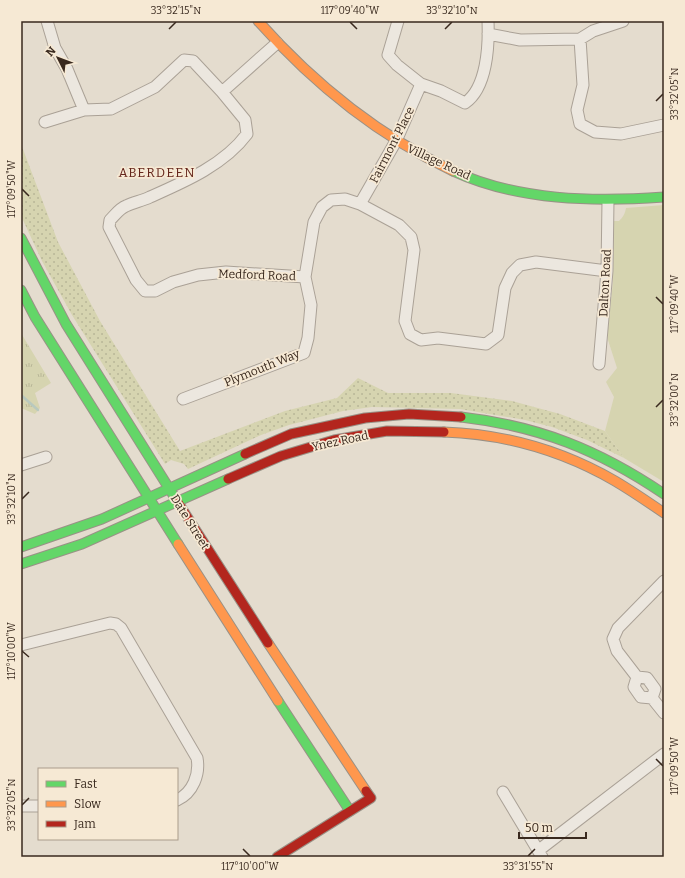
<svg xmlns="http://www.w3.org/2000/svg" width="685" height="878" viewBox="0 0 685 878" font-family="Bitter,serif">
  <defs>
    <pattern id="grass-tufts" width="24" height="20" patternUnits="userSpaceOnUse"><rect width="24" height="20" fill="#d6d4b0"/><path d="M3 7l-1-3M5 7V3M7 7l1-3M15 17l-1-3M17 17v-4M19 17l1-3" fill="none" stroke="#b8b697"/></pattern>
    <pattern id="garden-dots" width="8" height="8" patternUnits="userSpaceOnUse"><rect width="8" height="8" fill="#d6d4b0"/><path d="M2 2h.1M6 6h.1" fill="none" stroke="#b8b697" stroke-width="1.8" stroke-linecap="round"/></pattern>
  </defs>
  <rect width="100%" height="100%" fill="#e4dcce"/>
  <path fill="url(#grass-tufts)" d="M21 333 51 383 35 393 40 408 35 414 21 408Z"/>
  <path fill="#d6d4b0" d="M664 205V482L624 458 605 431 614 397 606 382 617 368 608 340V328L613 282 614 221H619C623 217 625 214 626 208Z"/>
  <path fill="url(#garden-dots)" d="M21 144 58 242 100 321 180 451 285 411 337 398 358 378 388 393H451L512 401 560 414 605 431 624 458 587 440 552 427 525 420 460 409 372 407 343 411 289 425 261 435 188 469 184 464 171 460 165 464 72 315 42 261 22 218Z"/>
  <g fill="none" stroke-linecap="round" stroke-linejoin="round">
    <path stroke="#b9c9be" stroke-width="2.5" d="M21 395 38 410"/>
    <defs>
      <path id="street" d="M47 21 55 48 67 69 84 110
        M398 21 388 55 397 65 421 84 441 91 465 103C487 88 489 46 488 21
        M488 34 520 40 580 39 593 31 623 21
        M580 39 583 85 577 110 580 124 595 132 621 134 664 125
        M222 92 277 43
        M45 122 84 110 111 109 155 87 184 60 193 61 222 92 245 120 247 134C224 165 184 182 150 197 142 201 134 202 126 206 120 208 115 215 110 220L109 227 136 280 145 291H155L173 282 198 275 226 272 305 277
        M360 204 396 141 421 84
        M599 364 607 271 608 201
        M183 399 304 353 308 338 311 305 305 277 314 222 322 207 331 200 345 199 360 204 399 225 411 237 414 250 405 321 410 334 421 340 438 338 486 344 498 335 505 288 512 273 520 265 536 262 607 271
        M21 465 46 457
        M664 581 618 628 613 639 617 651 637 677 647 678 655 689 652 698 664 713
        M21 645 110 623 116 624 121 628 197 758C200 774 193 793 177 800
        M637 677 634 687 641 697 652 698
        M503 792 542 857
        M21 806H39
        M539 850 664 754"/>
      <path id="fast" d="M453 171C518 201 594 202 664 197
        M21 238 66 324 177 501
        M21 290 35 317 178 544
        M461 417C539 426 599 450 664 494
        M21 547 102 519 245 454
        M21 564 82 544 228 479
        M278 701 350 811"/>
      <path id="slow" d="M258 21C314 84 377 135 453 171
        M444 432C504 434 563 451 615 481 632 491 648 502 664 513
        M178 544 278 701
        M268 643 366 791"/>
      <path id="jam" d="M245 454 291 434 365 418 409 414 461 417
        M228 479 281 456 334 440 387 431 444 432
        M177 501 268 643
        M277 857 371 798 366 791"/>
    </defs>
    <use href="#street" stroke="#aaa196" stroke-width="13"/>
    <use href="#fast" stroke="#999186" stroke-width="11"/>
    <use href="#slow" stroke="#999186" stroke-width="11"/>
    <use href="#jam" stroke="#999186" stroke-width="11"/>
    <use href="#street" stroke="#ece7df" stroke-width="11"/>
    <use href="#fast" stroke="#63d668" stroke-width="9"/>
    <use href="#slow" stroke="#ff974d" stroke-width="9"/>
    <use href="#jam" stroke="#b3261e" stroke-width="9"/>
  </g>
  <path fill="none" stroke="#39291e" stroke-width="1.5" d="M350 22 357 29M169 29 176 22M445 29 452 22M656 101 663 94M22 189 29 196M656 297 663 304M656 407 663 400M22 499 29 492M22 651 29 657M656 759 663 766M22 805 29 798M243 849 250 856M528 856 535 849"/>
  <g text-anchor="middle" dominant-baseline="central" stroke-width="3.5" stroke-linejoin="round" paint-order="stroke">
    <g font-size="12" fill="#39291e" stroke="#f6e9d4">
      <text transform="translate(392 145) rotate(-63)">Fairmont Place</text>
      <text transform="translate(439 162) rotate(25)">Village Road</text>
      <text transform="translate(257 275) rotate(2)">Medford Road</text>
      <text transform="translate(605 283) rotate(-87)">Dalton Road</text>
      <text transform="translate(262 368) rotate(-22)">Plymouth Way</text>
      <text transform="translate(340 441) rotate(-12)">Ynez Road</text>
      <text transform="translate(190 522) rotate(58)">Date Street</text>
    </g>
    <g font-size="13" letter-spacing="1" fill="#66271d" stroke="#f6e9d4">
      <text x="157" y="172">ABERDEEN</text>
    </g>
  </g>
  <rect width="685" height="878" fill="none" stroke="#f6e9d4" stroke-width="44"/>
  <rect x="38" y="768" width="140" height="72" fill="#f6e9d4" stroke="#aa9c8b"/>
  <rect x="46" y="781" width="20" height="6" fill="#63d668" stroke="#aa9c8b"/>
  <text x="74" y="788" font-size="12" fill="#39291e">Fast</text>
  <rect x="46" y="801" width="20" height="6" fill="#ff974d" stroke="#aa9c8b"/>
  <text x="74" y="808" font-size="12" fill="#39291e">Slow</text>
  <rect x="46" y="821" width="20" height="6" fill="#b3261e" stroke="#aa9c8b"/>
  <text x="74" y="828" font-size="12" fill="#39291e">Jam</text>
  <g transform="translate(58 58) rotate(312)" stroke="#f6e9d4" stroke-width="3" paint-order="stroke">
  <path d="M0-3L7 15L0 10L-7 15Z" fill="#39291e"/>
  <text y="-6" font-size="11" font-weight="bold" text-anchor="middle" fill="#39291e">N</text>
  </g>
  <path d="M519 832v6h67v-6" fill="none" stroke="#39291e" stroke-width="2"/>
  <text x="525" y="832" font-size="12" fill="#39291e" stroke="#f6e9d4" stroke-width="3" paint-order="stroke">50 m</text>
  <rect x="22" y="22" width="641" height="834" fill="none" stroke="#39291e" stroke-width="1.5"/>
  <g font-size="10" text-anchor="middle" fill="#39291e">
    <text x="176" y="14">33°32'15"N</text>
    <text x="350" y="14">117°09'40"W</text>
    <text x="452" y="14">33°32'10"N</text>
    <text transform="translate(674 94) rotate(-90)" y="4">33°32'05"N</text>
    <text transform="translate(11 189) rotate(-90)" y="4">117°09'50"W</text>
    <text transform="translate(674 304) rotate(-90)" y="4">117°09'40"W</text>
    <text transform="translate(674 400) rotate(-90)" y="4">33°32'00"N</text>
    <text transform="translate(11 499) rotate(-90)" y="4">33°32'10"N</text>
    <text transform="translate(11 651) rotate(-90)" y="4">117°10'00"W</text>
    <text transform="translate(674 766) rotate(-90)" y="4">117°09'50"W</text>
    <text transform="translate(11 805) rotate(-90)" y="4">33°32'05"N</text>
    <text x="250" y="870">117°10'00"W</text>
    <text x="528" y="870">33°31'55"N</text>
  </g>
</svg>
